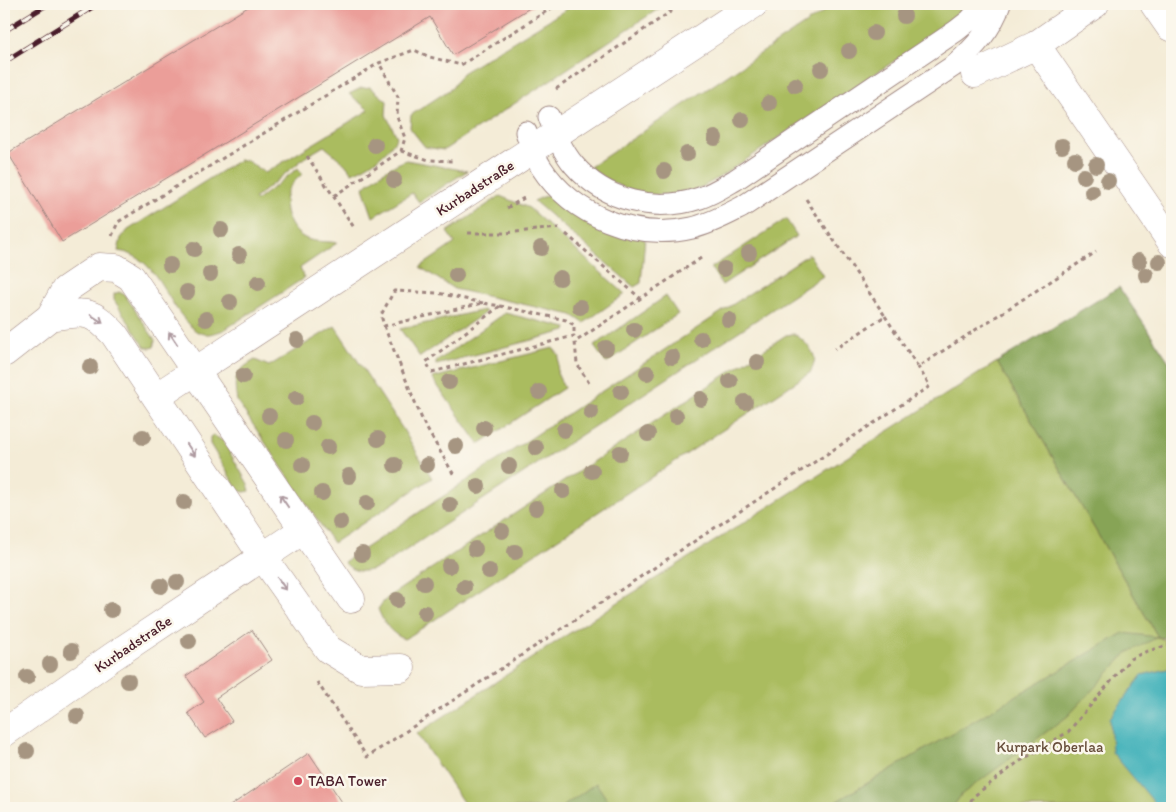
<svg xmlns="http://www.w3.org/2000/svg" width="1176" height="812" viewBox="0 0 1176 812" font-family="Itim,sans-serif">
  <rect width="100%" height="100%" fill="#fbf7ec"/>
  <filter id="ink" filterUnits="userSpaceOnUse"><feTurbulence type="fractalNoise" baseFrequency=".02" numOctaves="2"/><feDisplacementMap in="SourceGraphic" scale="10" xChannelSelector="R" yChannelSelector="G"/><feConvolveMatrix kernelMatrix="1 2 1 2 8 2 1 2 1" color-interpolation-filters="sRGB"/></filter>
  <filter id="wash" filterUnits="userSpaceOnUse"><feTurbulence type="fractalNoise" baseFrequency=".0096" numOctaves="4" result="noise"/><feDisplacementMap in="SourceGraphic" scale="20" xChannelSelector="R" yChannelSelector="G"/><feGaussianBlur stdDeviation="1.12" result="paint"/><feColorMatrix in="noise" values="0 0 0 0 0 0 0 0 0 0 0 0 0 0 0 0 0 1.4 0 .05"/><feComposite in="paint" operator="in"/></filter>
  <g filter="url(#wash)">
    <rect width="100%" height="100%" fill="#f4ecd7"/>
    <path fill="#aabc5f" stroke="#7a6e45" d="M575 4H666L444 150 425 147 410 128 411 115 452 88 462 73Z
      M835 4H970L953 22 726 173C716 179 706 186 695 190 659 202 618 192 590 167Z
      M370 87 387 101 386 115 397 137C388 153 370 166 352 173L345 164 324 146 307 156 254 199 256 201 298 168 302 174C297 179 289 186 287 192 281 209 291 235 310 240 317 242 328 241 337 243L300 268 304 278 224 330C217 332 209 336 201 333 196 332 192 328 189 324 164 300 157 256 118 251L121 238 128 230 239 160H246L265 173 369 110 349 94 361 88Z
      M406 160 467 171 419 202 412 193 373 217 363 188C376 176 389 167 406 160Z
      M552 193 645 238 641 283 634 287 534 201Z
      M500 196 529 208 625 294 584 323 572 315 454 289 420 267 455 243 447 232Z
      M786 219 797 236 722 285 711 268Z
      M809 254 823 276 382 566C367 572 355 575 344 562Z
      M119 292 125 295 155 340 154 347 150 348 145 347 114 300V294Z
      M666 296 678 314 606 363 594 346Z
      M483 310 486 312 420 357 400 329Z
      M505 313 567 328 566 331 436 365V362Z
      M335 326 404 431 432 478 333 543 237 401C233 378 235 371 255 360L269 366Z
      M794 334C801 338 811 347 814 356 816 361 812 367 811 372L413 634 404 639C390 633 383 622 378 609L383 602 391 595 786 335Z
      M553 348 559 355 557 373 564 388 479 444 432 378Z
      M997 362 1158 637 1172 643V668L1142 675 1154 808H467L417 734 565 636Z
      M213 435 223 441 248 484 250 491 244 492 238 490 210 444V437Z"/>
    <path fill="#87a456" stroke="#686240" d="M1119 287 1172 366V639L1158 637 1127 653 1068 716 962 794 952 808H825L1123 633 1158 637 997 362Z
      M596 783 613 808H561Z"/>
    <path fill="#41b1b9" stroke="#466872" d="M1172 668V808H1154L1153 801 1112 752 1110 718 1142 675Z"/>
    <g id="blocks">
      <path fill="#eb9e99" d="M253 4H536L453 55 430 17 62 242 8 153Z
        M252 630 272 660 216 698 232 721 205 738 188 713 204 702 186 676Z
        M309 753 346 808H227Z"/>
    </g>
  </g>
  <g filter="url(#ink)">
    <use href="#blocks" fill-opacity="0" stroke="#9f8681" stroke-width="1"/>
    <g fill="none" stroke-linecap="round" stroke-linejoin="round">
      <defs>
        <path id="lane" d="M549 117C555 134 562 151 574 165 605 201 655 213 700 198 712 194 723 187 735 180L956 31 970 20 983 4
          M526 132C530 144 534 156 541 167 573 216 636 241 692 228 710 224 726 215 742 207L955 65C974 48 992 29 1000 4"/>
        <path id="street" d="M1095 4 1036 45 1172 243
          M1154 4 1170 27
          M975 74 1036 45
          M50 317C85 312 89 308 114 334L263 557 328 649 361 669 401 668
          M4 353 50 317 65 290 99 267 116 268 131 277 351 599
          M156 397 754 4
          M4 733 112 657 303 530"/>
      </defs>
      <use href="#lane" stroke="#9f8681" stroke-width="23"/>
      <use href="#street" stroke="#9f8681" stroke-width="29"/>
      <path stroke="#9f8681" stroke-width="3" stroke-dasharray="4 4" stroke-linecap="butt" d="M556 89 682 4
        M401 151 429 160 454 161
        M307 156 355 229
        M334 196 401 151 405 138 397 117 398 97 379 63
        M806 199 885 316 835 349
        M507 208 524 198
        M468 233H504L559 228
        M566 234 640 298
        M112 236 118 222 379 63 414 50 430 57 461 65 558 4
        M483 303 438 293 394 291 381 315 384 326 483 303 500 306 426 362 432 372 574 336 575 341
        M500 306 566 320 574 325V336
        M885 316 918 367 1096 252
        M384 326 424 424 454 475
        M589 383 577 364 575 342 701 258
        M317 682 367 757 930 386 918 367
        M966 808 974 796 1017 763 1068 732 1130 659 1145 652 1172 644"/>
      <use href="#lane" stroke="#fff" stroke-width="21"/>
      <use href="#street" stroke="#fff" stroke-width="28"/>
      <defs>
        <path id="rail" d="M4 31 48 4
          M4 62 97 4"/>
      </defs>
      <use href="#rail" stroke="#4a1f2b" stroke-width="5.5"/>
      <use href="#rail" stroke="#fbf7ec" stroke-width="4" stroke-dasharray="11" stroke-linecap="butt"/>
    </g>
    <g fill="#a69581">
      <circle cx="904" cy="16" r="8"/>
      <circle cx="874" cy="33" r="8"/>
      <circle cx="849" cy="51" r="8"/>
      <circle cx="821" cy="69" r="8"/>
      <circle cx="795" cy="85" r="8"/>
      <circle cx="769" cy="103" r="8"/>
      <circle cx="742" cy="120" r="8"/>
      <circle cx="715" cy="138" r="8"/>
      <circle cx="375" cy="145" r="8"/>
      <circle cx="1062" cy="146" r="8"/>
      <circle cx="687" cy="154" r="8"/>
      <circle cx="1075" cy="160" r="8"/>
      <circle cx="1096" cy="165" r="8"/>
      <circle cx="664" cy="171" r="8"/>
      <circle cx="1084" cy="176" r="8"/>
      <circle cx="394" cy="180" r="8"/>
      <circle cx="1108" cy="181" r="8"/>
      <circle cx="1092" cy="192" r="8"/>
      <circle cx="221" cy="230" r="8"/>
      <circle cx="541" cy="248" r="8"/>
      <circle cx="194" cy="249" r="8"/>
      <circle cx="749" cy="253" r="8"/>
      <circle cx="239" cy="255" r="8"/>
      <circle cx="1139" cy="261" r="8"/>
      <circle cx="1159" cy="262" r="8"/>
      <circle cx="170" cy="265" r="8"/>
      <circle cx="724" cy="269" r="8"/>
      <circle cx="210" cy="274" r="8"/>
      <circle cx="456" cy="275" r="8"/>
      <circle cx="1146" cy="275" r="8"/>
      <circle cx="560" cy="278" r="8"/>
      <circle cx="258" cy="283" r="8"/>
      <circle cx="187" cy="292" r="8"/>
      <circle cx="230" cy="302" r="8"/>
      <circle cx="580" cy="307" r="8"/>
      <circle cx="206" cy="319" r="8"/>
      <circle cx="729" cy="320" r="8"/>
      <circle cx="634" cy="330" r="8"/>
      <circle cx="701" cy="339" r="8"/>
      <circle cx="297" cy="340" r="8"/>
      <circle cx="606" cy="348" r="8"/>
      <circle cx="672" cy="357" r="8"/>
      <circle cx="757" cy="362" r="8"/>
      <circle cx="90" cy="367" r="8"/>
      <circle cx="647" cy="373" r="8"/>
      <circle cx="243" cy="376" r="8"/>
      <circle cx="730" cy="381" r="8"/>
      <circle cx="449" cy="382" r="8"/>
      <circle cx="539" cy="392" r="8"/>
      <circle cx="621" cy="392" r="8"/>
      <circle cx="296" cy="398" r="8"/>
      <circle cx="701" cy="399" r="8"/>
      <circle cx="745" cy="402" r="8"/>
      <circle cx="591" cy="412" r="8"/>
      <circle cx="269" cy="416" r="8"/>
      <circle cx="676" cy="416" r="8"/>
      <circle cx="312" cy="423" r="8"/>
      <circle cx="484" cy="428" r="8"/>
      <circle cx="564" cy="430" r="8"/>
      <circle cx="648" cy="434" r="8"/>
      <circle cx="143" cy="437" r="8"/>
      <circle cx="378" cy="439" r="8"/>
      <circle cx="286" cy="440" r="8"/>
      <circle cx="456" cy="446" r="8"/>
      <circle cx="328" cy="447" r="8"/>
      <circle cx="536" cy="448" r="8"/>
      <circle cx="620" cy="453" r="8"/>
      <circle cx="302" cy="465" r="8"/>
      <circle cx="395" cy="465" r="8"/>
      <circle cx="427" cy="465" r="8"/>
      <circle cx="509" cy="466" r="8"/>
      <circle cx="592" cy="471" r="8"/>
      <circle cx="349" cy="476" r="8"/>
      <circle cx="478" cy="486" r="8"/>
      <circle cx="563" cy="491" r="8"/>
      <circle cx="322" cy="493" r="8"/>
      <circle cx="184" cy="502" r="8"/>
      <circle cx="367" cy="503" r="8"/>
      <circle cx="450" cy="505" r="8"/>
      <circle cx="536" cy="508" r="8"/>
      <circle cx="340" cy="522" r="8"/>
      <circle cx="502" cy="531" r="8"/>
      <circle cx="475" cy="549" r="8"/>
      <circle cx="515" cy="552" r="8"/>
      <circle cx="362" cy="554" r="8"/>
      <circle cx="449" cy="566" r="8"/>
      <circle cx="489" cy="571" r="8"/>
      <circle cx="177" cy="582" r="8"/>
      <circle cx="424" cy="583" r="8"/>
      <circle cx="161" cy="586" r="8"/>
      <circle cx="464" cy="587" r="8"/>
      <circle cx="397" cy="600" r="8"/>
      <circle cx="111" cy="610" r="8"/>
      <circle cx="425" cy="613" r="8"/>
      <circle cx="189" cy="641" r="8"/>
      <circle cx="71" cy="651" r="8"/>
      <circle cx="50" cy="664" r="8"/>
      <circle cx="27" cy="677" r="8"/>
      <circle cx="128" cy="681" r="8"/>
      <circle cx="77" cy="716" r="8"/>
      <circle cx="27" cy="751" r="8"/>
    </g>
    <defs><path id="oneway-shaft" d="M-6 0H5M1.5-3L5.5 0L1.5 3" fill="none" stroke-width="1.6" stroke-linecap="round" stroke-linejoin="round" transform="scale(1.25)"/></defs>
    <g stroke="#ae9aa0">
      <use href="#oneway-shaft" transform="translate(97 319) rotate(33)"/>
      <use href="#oneway-shaft" transform="translate(173 338) rotate(-124)"/>
      <use href="#oneway-shaft" transform="translate(191 450) rotate(56)"/>
      <use href="#oneway-shaft" transform="translate(284 501) rotate(-124)"/>
      <use href="#oneway-shaft" transform="translate(282 584) rotate(55)"/>
    </g>
  </g>
  <circle fill="#d1495b" stroke="#fbf7ec" stroke-width="2" cx="298" cy="781" r="5"/>
  <g text-anchor="middle" dominant-baseline="central" stroke-width="5" stroke-linejoin="round" paint-order="stroke">
    <g font-size="15" fill="#4a1f2b" stroke="#fbf7ec">
      <text transform="translate(475 188) rotate(-33)">Kurbadstraße</text>
      <text transform="translate(133 644) rotate(-34)">Kurbadstraße</text>
    </g>
    <g font-size="15" fill="#674e3b" stroke="#fbf7ec">
      <text x="1050" y="747">Kurpark Oberlaa</text>
    </g>
    <g font-size="15" fill="#4a1f2b" stroke="#fbf7ec" text-anchor="start">
      <text x="308" y="781">TABA Tower</text>
    </g>
  </g>
  <rect width="1176" height="812" fill="none" stroke="#fbf7ec" stroke-width="20"/>
</svg>
